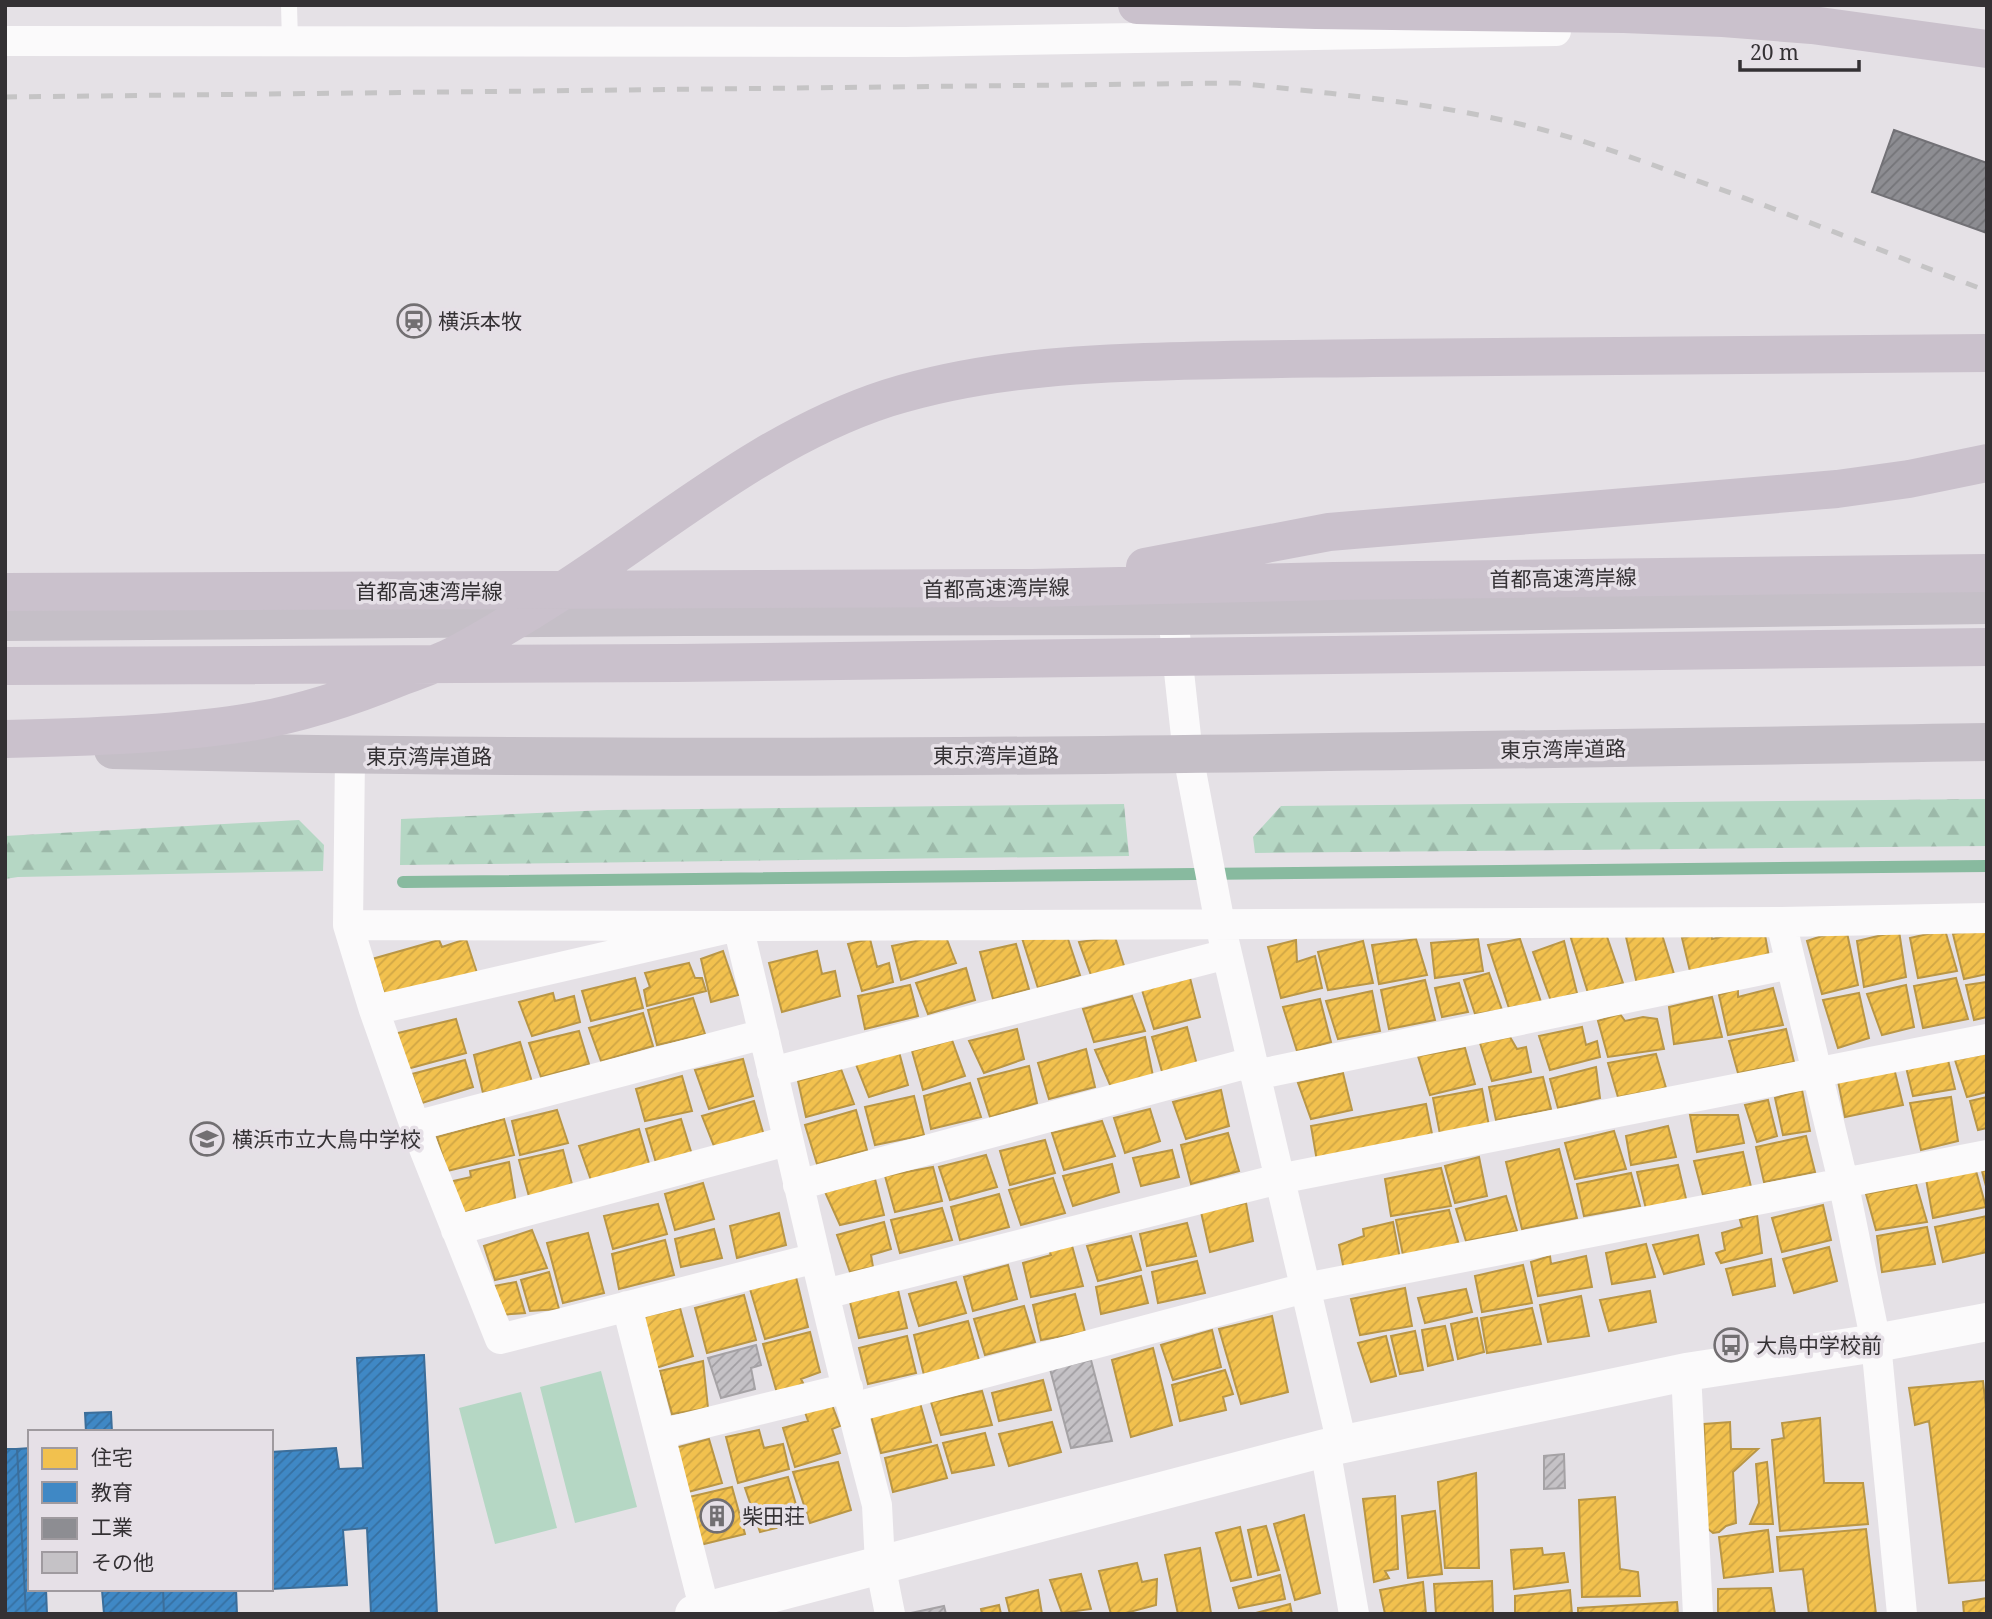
<svg xmlns="http://www.w3.org/2000/svg" width="1992" height="1619" viewBox="0 0 1992 1619" font-family="'Noto Serif','Noto Sans JP',serif">
  <defs>
    <pattern id="forest-firs" width="22" height="20" patternUnits="userSpaceOnUse" patternTransform="scale(1.75)"><rect width="22" height="20" fill="#b5d7c4"/><path d="M5 1l3.5 6h-7zM16 11l3.5 6h-7z" fill="#9cb9a9"/></pattern>
    <pattern id="homes-hatch" width="6" height="6" patternUnits="userSpaceOnUse" patternTransform="scale(1.75)"><rect width="6" height="6" fill="#f2c14e"/><path d="M-1 1l2-2M0 6l6-6M5 7l2-2" fill="none" stroke="#d0a645"/></pattern>
    <pattern id="schools-hatch" width="6" height="6" patternUnits="userSpaceOnUse" patternTransform="scale(1.75)"><rect width="6" height="6" fill="#3f88c5"/><path d="M-1 1l2-2M0 6l6-6M5 7l2-2" fill="none" stroke="#3670a1"/></pattern>
    <pattern id="industry-hatch" width="6" height="6" patternUnits="userSpaceOnUse" patternTransform="scale(1.75)"><rect width="6" height="6" fill="#8d8d92"/><path d="M-1 1l2-2M0 6l6-6M5 7l2-2" fill="none" stroke="#747478"/></pattern>
    <pattern id="building-hatch" width="6" height="6" patternUnits="userSpaceOnUse" patternTransform="scale(1.75)"><rect width="6" height="6" fill="#c5c2c6"/><path d="M-1 1l2-2M0 6l6-6M5 7l2-2" fill="none" stroke="#a19ea2"/></pattern>
  </defs>
  <rect width="100%" height="100%" fill="#e5e1e6"/>
  <path fill="#b5d7c4" d="M601 1371 637 1507 575 1523 540 1387Z
    M521 1392 557 1528 495 1544 459 1408Z"/>
  <path fill="url(#forest-firs)" d="M1987 799V846L1255 853 1253 837 1281 806Z
    M1124 804 1129 856 400 865 401 819 607 810Z
    M299 820 324 845 323 871 18 877 5 879V836Z"/>
  <path fill="url(#homes-hatch)" stroke="#b99646" stroke-width="2" d="M1987 927V974L1964 979 1953 934Z
    M1660 928 1674 974 1637 984 1626 937Z
    M1846 928 1858 985 1822 994 1807 941Z
    M1945 930 1957 971 1918 978 1910 938Z
    M1605 931 1623 983 1588 993 1570 935Z
    M1711 931 1712 939 1737 933 1765 935 1769 957 1690 971 1682 938Z
    M1899 931 1906 977 1864 987 1857 941Z
    M1066 933 1080 975 1038 988 1022 938Z
    M946 937 956 963 901 980 892 946 925 939Z
    M1115 937 1125 969 1091 975 1079 942Z
    M466 939 478 976 387 1001 372 959 439 940 442 947Z
    M870 939 877 967 889 963 893 982 862 991 848 944Z
    M1416 939 1427 975 1379 984 1372 945Z
    M1478 939 1483 971 1435 978 1431 943Z
    M1520 939 1541 1002 1509 1008 1488 945Z
    M1296 940 1297 962 1315 956 1322 988 1281 998 1268 947Z
    M1363 941 1373 983 1328 990 1318 952Z
    M1564 941 1577 993 1551 1001 1533 952Z
    M1016 944 1029 989 993 999 980 952Z
    M723 951 738 995 711 1002 701 959Z
    M817 951 822 974 835 971 840 996 782 1012 769 963Z
    M689 963 695 978H702L706 991 647 1006 644 990 650 987 645 973Z
    M966 968 975 1000 928 1014 916 983Z
    M1489 973 1502 1010 1475 1014 1464 980Z
    M635 978 643 1008 591 1021 582 991Z
    M1190 978 1200 1017 1154 1029 1142 990Z
    M1956 978 1968 1019 1923 1028 1914 986Z
    M1425 980 1435 1020 1389 1029 1381 990Z
    M1987 982V1017L1974 1020 1966 985Z
    M1459 983 1468 1012 1442 1017 1435 988Z
    M910 985 918 1016 865 1029 858 996Z
    M1906 985 1914 1027 1882 1035 1867 994Z
    M1773 988 1783 1025 1728 1035 1719 995 1738 989V997Z
    M1372 991 1380 1031 1338 1039 1326 1001Z
    M553 993 555 1001 574 996 580 1022 532 1036 519 1002Z
    M1859 993 1869 1038 1838 1048 1823 1000Z
    M1132 996 1145 1031 1094 1042 1083 1009Z
    M1712 997 1722 1037 1674 1044 1669 1007Z
    M693 998 705 1034 657 1045 648 1010Z
    M1320 999 1331 1042 1297 1051 1283 1007Z
    M643 1013 653 1046 601 1061 589 1028Z
    M1620 1014 1625 1021 1643 1017 1657 1019 1664 1049 1608 1057 1598 1021Z
    M456 1019 466 1053 407 1069 394 1034Z
    M1187 1027 1197 1065 1163 1075 1152 1037Z
    M1582 1027 1586 1045 1597 1041 1600 1057 1550 1070 1539 1036Z
    M1017 1029 1024 1059 984 1073 969 1041Z
    M1786 1029 1794 1062 1738 1073 1729 1041Z
    M579 1031 589 1064 541 1077 529 1043Z
    M1145 1037 1153 1076 1111 1087 1095 1050Z
    M1510 1037 1517 1049 1526 1047 1531 1072 1492 1081 1480 1043Z
    M952 1040 965 1076 923 1090 912 1051Z
    M520 1042 532 1082 483 1093 474 1055Z
    M1465 1048 1475 1084 1430 1095 1418 1056Z
    M1086 1049 1095 1087 1049 1099 1038 1063Z
    M899 1052 908 1085 869 1097 855 1062Z
    M1987 1053V1092L1967 1097 1955 1060Z
    M1656 1054 1666 1088 1618 1097 1608 1063Z
    M743 1059 753 1096 709 1109 695 1070Z
    M465 1060 473 1087 422 1103 412 1074Z
    M1948 1060 1955 1089 1913 1096 1906 1067Z
    M1029 1066 1037 1103 990 1117 978 1079Z
    M1596 1067 1600 1098 1558 1108 1550 1079Z
    M1894 1068 1903 1105 1845 1117 1838 1081Z
    M841 1069 854 1104 806 1117 798 1081Z
    M1343 1073 1352 1110 1311 1119 1298 1083Z
    M682 1076 692 1111 645 1121 636 1089Z
    M1543 1077 1551 1109 1496 1120 1489 1087Z
    M970 1083 981 1117 931 1129 924 1096Z
    M1482 1089 1489 1126 1440 1134 1433 1098Z
    M1221 1090 1229 1126 1186 1139 1173 1102Z
    M1802 1090 1810 1131 1783 1135 1775 1098Z
    M914 1096 924 1135 875 1145 865 1107Z
    M1951 1097 1958 1141 1921 1150 1910 1103Z
    M1987 1097V1128L1978 1130 1970 1101Z
    M1768 1100 1777 1136 1757 1142 1745 1105Z
    M754 1101 765 1139 716 1151 702 1116Z
    M1426 1104 1433 1139 1317 1161 1311 1126Z
    M1150 1109 1160 1141 1125 1153 1114 1118Z
    M557 1110 568 1143 520 1155 512 1121Z
    M856 1110 867 1150 817 1164 805 1125Z
    M1690 1115H1738L1744 1143 1697 1152Z
    M504 1119 514 1155 447 1171 437 1137Z
    M681 1119 693 1158 657 1166 646 1129Z
    M1102 1121 1115 1156 1064 1170 1052 1133Z
    M1668 1126 1676 1157 1631 1165 1626 1136Z
    M639 1129 650 1167 592 1183 579 1146Z
    M1614 1131 1626 1169 1575 1179 1565 1143Z
    M1228 1133 1239 1171 1191 1184 1181 1145Z
    M1806 1136 1815 1172 1764 1182 1756 1147Z
    M1045 1140 1055 1173 1010 1185 1000 1151Z
    M1559 1149 1577 1218 1522 1229 1506 1162Z
    M563 1150 573 1188 530 1200 519 1160Z
    M1172 1150 1179 1177 1141 1186 1133 1158Z
    M1743 1152 1751 1187 1703 1195 1694 1161Z
    M986 1155 997 1187 950 1200 939 1167Z
    M1479 1157 1487 1196 1455 1203 1445 1166Z
    M509 1162 516 1203 483 1214 480 1208 463 1213 449 1182 471 1177 470 1171Z
    M1112 1164 1119 1192 1073 1206 1063 1176Z
    M1678 1165 1687 1203 1646 1209 1637 1172Z
    M933 1167 942 1201 895 1212 885 1176Z
    M1441 1168 1451 1206 1391 1216 1385 1179Z
    M1987 1170V1190L1982 1171Z
    M1976 1171 1986 1207 1933 1218 1926 1179Z
    M1631 1173 1640 1206 1584 1216 1577 1184Z
    M1053 1178 1065 1213 1021 1225 1009 1190Z
    M875 1179 884 1215 840 1225 825 1192Z
    M703 1183 714 1219 675 1230 665 1194Z
    M1916 1184 1927 1222 1876 1230 1866 1194Z
    M999 1194 1009 1227 960 1240 951 1207Z
    M1506 1196 1517 1231 1466 1241 1456 1209Z
    M1246 1203 1253 1241 1210 1252 1201 1212Z
    M658 1204 667 1234 613 1249 604 1216Z
    M1823 1205 1831 1240 1782 1252 1772 1218Z
    M942 1208 952 1240 900 1253 891 1220Z
    M1449 1210 1459 1245 1403 1255 1396 1220Z
    M779 1213 786 1245 737 1258 730 1226Z
    M1757 1215 1762 1253 1721 1263 1716 1253 1725 1250 1722 1233 1742 1227 1740 1220Z
    M1987 1216V1252L1943 1262 1935 1227Z
    M884 1222 891 1249 871 1255 873 1267 850 1272 837 1235Z
    M1393 1222 1400 1259 1344 1270 1339 1245 1364 1236 1363 1229Z
    M1187 1223 1196 1256 1147 1266 1140 1234Z
    M1927 1227 1935 1264 1882 1272 1877 1236Z
    M714 1229 722 1258 681 1267 675 1239Z
    M532 1230 547 1268 495 1280 484 1246Z
    M588 1233 604 1293 563 1303 547 1243Z
    M1698 1235 1704 1264 1664 1274 1653 1245Z
    M1131 1236 1141 1270 1098 1281 1087 1246Z
    M665 1240 674 1275 619 1289 612 1254Z
    M1071 1242 1083 1286 1031 1297 1023 1263 1051 1255 1048 1248Z
    M1646 1244 1655 1277 1612 1284 1606 1253Z
    M1829 1247 1837 1281 1794 1293 1783 1259Z
    M1550 1256 1551 1264 1586 1256 1592 1287 1538 1296 1531 1262Z
    M1771 1259 1775 1286 1733 1295 1726 1269Z
    M1197 1261 1205 1293 1158 1303 1152 1272Z
    M1008 1265 1017 1299 973 1311 964 1277Z
    M1523 1265 1532 1303 1482 1312 1475 1276Z
    M549 1272 559 1309 530 1311 521 1280Z
    M1141 1276 1148 1303 1101 1314 1096 1287Z
    M796 1277 808 1327 765 1339 750 1289Z
    M516 1282 525 1313 500 1315 494 1286Z
    M956 1282 966 1313 919 1326 909 1294Z
    M1405 1288 1412 1326 1360 1335 1351 1299Z
    M1466 1289 1472 1312 1425 1323 1418 1298Z
    M898 1290 907 1328 859 1338 850 1302Z
    M1650 1291 1656 1322 1609 1331 1600 1300Z
    M1075 1294 1085 1332 1041 1340 1033 1305Z
    M744 1295 756 1340 707 1353 695 1308Z
    M1581 1296 1589 1336 1548 1342 1540 1305Z
    M1024 1306 1035 1342 985 1355 974 1319Z
    M680 1308 693 1356 656 1368 638 1318Z
    M1532 1308 1541 1344 1487 1353 1481 1318Z
    M1272 1316 1288 1392 1241 1404 1219 1329Z
    M1477 1318 1484 1352 1458 1359 1451 1324Z
    M968 1321 979 1360 924 1375 914 1335Z
    M1445 1326 1453 1360 1428 1366 1422 1330Z
    M1212 1330 1221 1367 1173 1380 1161 1345Z
    M1415 1331 1423 1370 1400 1374 1391 1336Z
    M810 1332 820 1372 801 1379 804 1385 777 1393 763 1344Z
    M907 1336 916 1373 868 1384 859 1348Z
    M1386 1336 1396 1376 1371 1382 1358 1343Z
    M1153 1348 1172 1425 1131 1437 1112 1360Z
    M703 1361 708 1408 672 1414 660 1371Z
    M1225 1370 1233 1394 1223 1397 1226 1410 1180 1421 1172 1385Z
    M1043 1380 1051 1410 999 1421 992 1393Z
    M1983 1381 1987 1417V1580L1949 1583 1929 1421 1915 1425 1909 1388Z
    M982 1391 992 1425 941 1435 931 1402Z
    M920 1403 931 1442 881 1453 871 1416Z
    M832 1405 840 1426 832 1429 840 1453 795 1467 783 1428 808 1421 805 1412Z
    M1820 1418 1824 1483H1863L1868 1524 1780 1531 1772 1440 1784 1438 1782 1423Z
    M1052 1422 1061 1452 1009 1466 999 1434Z
    M1730 1422 1731 1449H1758L1733 1472 1736 1523 1726 1526 1719 1532 1713 1533 1707 1528 1704 1424Z
    M759 1430 764 1448 783 1444 789 1469 738 1483 726 1437Z
    M985 1433 994 1465 952 1473 943 1443Z
    M709 1439 722 1483 688 1492 675 1448Z
    M937 1445 947 1478 893 1492 885 1458Z
    M838 1462 851 1510 810 1523 793 1472Z
    M1767 1462 1773 1524H1750L1759 1503 1756 1464Z
    M1476 1473 1479 1568H1445L1438 1482Z
    M788 1477 801 1522 760 1532 745 1488Z
    M732 1487 745 1534 700 1545 689 1497Z
    M1395 1496 1398 1569 1385 1571 1389 1578 1374 1582 1363 1499Z
    M1615 1497 1620 1569 1638 1572 1640 1596 1582 1597 1579 1500Z
    M1435 1511 1442 1574 1408 1578 1402 1516Z
    M1304 1515 1320 1593 1295 1600 1274 1524Z
    M1266 1526 1279 1570 1258 1575 1248 1530Z
    M1240 1527 1251 1577 1231 1581 1216 1533Z
    M1866 1529 1876 1614H1809L1803 1569 1780 1571 1777 1537Z
    M1768 1530 1773 1572 1724 1578 1719 1537Z
    M1200 1548 1211 1613 1178 1614 1165 1555Z
    M1542 1548 1543 1555 1564 1553 1568 1582 1514 1589 1511 1550Z
    M1137 1563 1142 1582 1157 1579 1156 1605 1122 1614H1111L1099 1571Z
    M1081 1574 1091 1609 1062 1613 1050 1580Z
    M1280 1575 1285 1599 1239 1608 1233 1588Z
    M1492 1581 1493 1614H1436L1434 1584Z
    M1423 1582 1426 1614H1385L1380 1590Z
    M1771 1588 1775 1614H1718V1589Z
    M1038 1590 1042 1614H1010L1006 1598Z
    M1570 1590 1572 1614H1515V1596Z
    M1987 1598V1614H1964L1963 1602Z
    M1677 1602 1678 1614H1578V1608Z
    M1290 1604 1292 1614H1252Z
    M999 1605 1001 1614H982L981 1609Z"/>
  <path fill="url(#schools-hatch)" stroke="#3c6e9a" stroke-width="2" d="M424 1355 437 1614H371L367 1528 343 1530 347 1585 271 1589V1452L336 1448 339 1469 363 1468 357 1358Z
    M111 1412 112 1432H86L85 1413Z
    M30 1448V1589H46L47 1614H26L17 1449Z
    M5 1449H17L26 1614H5Z
    M163 1589H236L237 1614H164Z
    M163 1589 164 1614H104L102 1590Z"/>
  <path fill="url(#industry-hatch)" stroke="#727176" stroke-width="2" d="M1894 130 1987 163V233L1872 192Z"/>
  <g fill="none" stroke-linecap="round" stroke-linejoin="round">
    <path stroke="#88ba9f" stroke-width="12" d="M403 882 1987 866"/>
  </g>
  <path fill="url(#building-hatch)" stroke="#a5a2a5" stroke-width="2" d="M756 1345 761 1365 751 1368 755 1389 721 1398 708 1358Z
    M1091 1360 1112 1441 1071 1448 1050 1369Z
    M1564 1454 1565 1488 1544 1489V1456Z
    M944 1606 946 1614 911 1613Z"/>
  <g fill="none" stroke-linecap="round" stroke-linejoin="round">
    <path stroke="#fbfafb" stroke-width="16" d="M289 5 290 42"/>
    <path stroke="#fbfafb" stroke-width="30" d="M5 41 905 42 1556 31
      M1173 616 1188 755 1220 924 1342 1444
      M350 756 348 925 374 1010 415 1126 500 1339 816 1258
      M1781 922 1843 1181 1876 1343 1902 1614
      M348 925 738 926 1781 922 1987 918
      M374 1010 738 926C785 1119 826 1314 877 1505L880 1564 890 1614
      M772 1072 1227 954
      M1255 1075 1791 964
      M415 1126 764 1034
      M798 1185 1252 1062
      M456 1230 787 1141
      M825 1294 1279 1179 1987 1039
      M627 1306 705 1611
      M1686 1372 1698 1614
      M852 1408 1305 1288 1987 1155
      M660 1434 848 1388
      M1325 1448 1354 1614"/>
    <path stroke="#fbfafb" stroke-width="38" d="M694 1614 1325 1448 1686 1372 1876 1343 1987 1322"/>
    <path stroke="#c5bfc7" stroke-width="38" d="M5 622 684 617 1173 616 1987 605
      M113 750C737 765 1362 752 1987 742"/>
    <path stroke="#cac1cc" stroke-width="38" d="M1137 5 1316 10 1624 14 1723 18 1812 25 1987 49
      M1145 567 1329 532 1837 489 1909 479 1987 463
      M5 592 1032 588 1334 581 1987 573
      M5 666 677 663 1987 647
      M5 739C85 737 165 735 244 723 298 715 352 697 403 676 419 670 436 664 451 657 479 643 506 626 532 610 650 539 755 441 888 398 972 372 1058 365 1145 362 1221 359 1297 359 1373 358 1578 356 1782 355 1987 353"/>
    <path stroke="#c5c4c5" stroke-width="5" stroke-dasharray="12 12" stroke-linecap="butt" d="M5 97 1237 83C1333 94 1430 102 1524 125 1583 139 1639 160 1695 180 1793 215 1890 254 1987 291"/>
  </g>
  <defs>
    <symbol id="station-ring" viewBox="-11 -11 22 22"><circle r="9.5" fill="#e6e0e7" stroke="#726f72" stroke-width="1.5"/><path d="M-3-6H3Q5-6 5-4V2Q5 4 3 4L4.5 6H3L1.5 4h-3L-3 6H-4.5L-3 4Q-5 4-5 2V-4Q-5-6-3-6ZM-3.5-4v3h7v-3ZM-3.5 1v1.5H-2V1ZM2 1v1.5H3.5V1Z" fill="#726f72"/></symbol>
    <symbol id="school-ring" viewBox="-11 -11 22 22"><circle r="9.5" fill="#e6e0e7" stroke="#726f72" stroke-width="1.5"/><path d="M0-5L7-2L0 1L-7-2ZM-4 1L0 2.5L4 1V4Q0 6-4 4Z" fill="#726f72"/></symbol>
    <symbol id="bus-ring" viewBox="-11 -11 22 22"><circle r="9.5" fill="#e6e0e7" stroke="#726f72" stroke-width="1.5"/><path d="M-5-6H5V4H4V6H2V4H-2V6H-4V4H-5ZM-3.5-4V0h7V-4ZM-3.5 1.2v1.5H-2V1.2ZM2 1.2v1.5H3.5V1.2Z" fill="#726f72"/></symbol>
    <symbol id="building-ring" viewBox="-11 -11 22 22"><circle r="9.5" fill="#e6e0e7" stroke="#726f72" stroke-width="1.5"/><path d="M-4-6H4V6H1V3H-1V6H-4ZM-2.5-4.3h1.7v1.8h-1.7ZM.8-4.3h1.7v1.8H.8ZM-2.5-1h1.7V.8h-1.7ZM.8-1h1.7V.8H.8Z" fill="#726f72"/></symbol>
  </defs>
  <g fill-rule="evenodd">
    <use href="#station-ring" x="395" y="302" width="38" height="38"/>
    <use href="#school-ring" x="188" y="1120" width="38" height="38"/>
    <use href="#bus-ring" x="1712" y="1326" width="38" height="38"/>
    <use href="#building-ring" x="698" y="1497" width="38" height="38"/>
  </g>
  <g text-anchor="middle" dominant-baseline="central" stroke-width="7" stroke-linejoin="round" paint-order="stroke">
    <g font-size="21" fill="#343134" stroke="#e6e0e7" text-anchor="start">
      <text x="438" y="321">横浜本牧</text>
      <text x="232" y="1139">横浜市立大鳥中学校</text>
      <text x="1756" y="1345">大鳥中学校前</text>
      <text x="742" y="1516">柴田荘</text>
    </g>
    <g font-size="21" fill="#343134" stroke="#e6e0e7">
      <text transform="translate(1563 578) rotate(-1)">首都高速湾岸線</text>
      <text transform="translate(996 588) rotate(-1)">首都高速湾岸線</text>
      <text x="429" y="591">首都高速湾岸線</text>
      <text transform="translate(1563 749) rotate(-1)">東京湾岸道路</text>
      <text x="996" y="755">東京湾岸道路</text>
      <text x="429" y="756">東京湾岸道路</text>
    </g>
  </g>
  <rect width="1992" height="1619" fill="none" stroke="#343134" stroke-width="14"/>
  <rect x="28" y="1430" width="245" height="161" fill="#e6e0e7" stroke="#9f9a9f" stroke-width="2"/>
  <rect x="42" y="1448" width="35" height="21" fill="#f2c14e" stroke="#9f9a9f" stroke-width="2"/>
  <text x="91" y="1465" font-size="21" fill="#343134">住宅</text>
  <rect x="42" y="1482" width="35" height="21" fill="#3f88c5" stroke="#9f9a9f" stroke-width="2"/>
  <text x="91" y="1500" font-size="21" fill="#343134">教育</text>
  <rect x="42" y="1518" width="35" height="21" fill="#8d8d92" stroke="#9f9a9f" stroke-width="2"/>
  <text x="91" y="1535" font-size="21" fill="#343134">工業</text>
  <rect x="42" y="1552" width="35" height="21" fill="#c5c2c6" stroke="#9f9a9f" stroke-width="2"/>
  <text x="91" y="1570" font-size="21" fill="#343134">その他</text>
  <path d="M1740 60v10h119v-10" fill="none" stroke="#343134" stroke-width="3.5"/>
  <text x="1750" y="60" font-size="21" fill="#343134" stroke="#e6e0e7" stroke-width="5" paint-order="stroke">20 m</text>
</svg>
